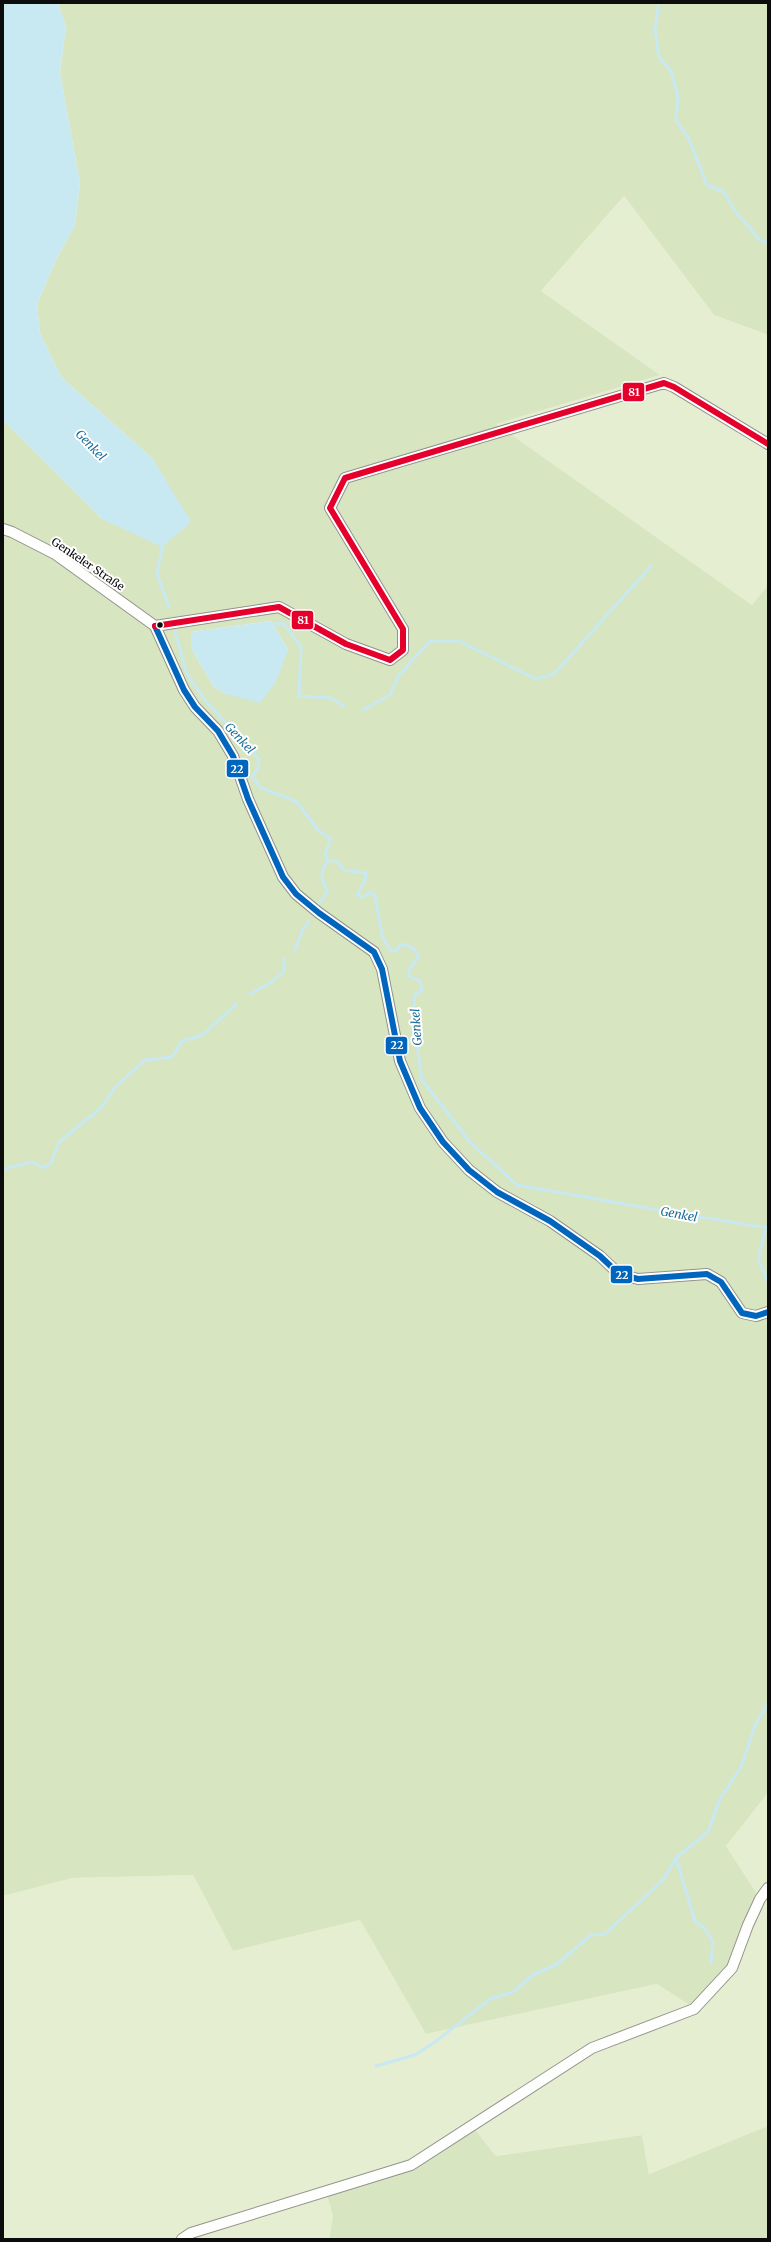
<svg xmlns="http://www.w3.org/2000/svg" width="771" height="2242" viewBox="0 0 771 2242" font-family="Merriweather,serif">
  <rect width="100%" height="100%" fill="#faf7f0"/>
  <path fill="#e6eed1" d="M624 196 714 315 768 335V585L752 605 495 424 660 375 541 291Z
    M768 1793V1885L759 1897 726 1846Z
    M193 1875 233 1951 360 1920 426 2034 657 1984 691 2006 593 2045 411 2163 177 2239H3V1896L73 1878Z
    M768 1892V2126L649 2174 642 2135 496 2156 473 2127 593 2050 696 2010Z
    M326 2192 333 2216 329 2239H186Z"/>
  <path fill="#d7e5c0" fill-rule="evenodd" d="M58 3H768V335L714 315 624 196 541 291 660 375 496 424 752 605 768 585V1793L726 1846 759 1897 730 1967 691 2006 657 1984 426 2034 360 1920 233 1951 193 1875 73 1878 3 1896V420L102 519 153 459 61 377 40 333 37 304 57 258 75 225 80 183 60 73 66 27ZM271 621 288 650 226 694 214 687 191 648V632Z
    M768 2126V2239H329L333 2216 326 2192 412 2168 473 2127 496 2156 642 2135 649 2174Z"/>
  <path fill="#c8e8f2" d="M3 3H58L66 27 60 73 80 183 75 225 57 258 37 304 40 333 61 377 153 459 191 522 162 547 102 519 3 420Z
    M271 621 288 650 276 682 260 703 226 694 214 687 191 648V632Z"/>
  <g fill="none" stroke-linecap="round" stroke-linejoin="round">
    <path stroke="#c8e8f2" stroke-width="3" d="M659 3 655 29 659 57 671 71 678 97 676 120 689 139 707 185 724 192 735 211 760 240 768 243
      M163 543 157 574 169 607
      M273 624 283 623 301 647 299 696 331 698 344 706
      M175 632 187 674 205 700 259 759 258 768 252 777 261 788 296 801 318 830 331 839 325 854 328 861 335 860 344 870 366 873 365 880 357 895 363 897 370 892 375 896 382 935 390 950 396 951 402 944 413 948 419 957 409 969V976L420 981 422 990 414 996 415 1030 422 1080 470 1142 517 1185 704 1218C727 1220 746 1226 768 1227
      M363 710 390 695 399 675 430 641H459L536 679 554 674 651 566
      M319 904 328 891C321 880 319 871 328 861
      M295 950 302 931 309 921
      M250 994 272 982 284 971V959
      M3 1169 32 1162 43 1168 51 1163 59 1142 101 1108 115 1087 145 1060 172 1057 182 1041 203 1035 236 1004
      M766 1227 758 1259 768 1282
      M676 1858 695 1921 705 1929 713 1942 711 1963
      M376 2066 415 2055 435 2042 490 1999 513 1992 534 1974 556 1965 591 1935 605 1934 663 1880 676 1858 708 1832 720 1799 741 1767 756 1723 768 1704"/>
    <defs>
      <path id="minor" d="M3 529 12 532 55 554 155 626
        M155 626 184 690 195 707 218 731 233 756 248 799 283 877 296 894 319 913 374 952 382 969 400 1061 420 1108 443 1142 469 1170 497 1192 550 1221 600 1256 619 1274 638 1279 707 1274 721 1282 742 1313 756 1316 768 1312
        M155 626 279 607 346 644 390 660 403 650V629L330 508 345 478 664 383 674 387 768 444
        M182 2239 191 2233 411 2165 592 2048 694 2009 732 1968 748 1925 760 1899 768 1888"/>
    </defs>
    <use href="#minor" stroke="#93928f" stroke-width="12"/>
    <use href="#minor" stroke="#fefefd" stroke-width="10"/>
    <defs>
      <path id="bus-1" d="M155 626 184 690 195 707 218 731 233 756 248 799 283 877 296 894 319 913 374 952 382 969 400 1061 420 1108 443 1142 469 1170 497 1192 550 1221 600 1256 619 1274 638 1279 707 1274 721 1282 742 1313 756 1316 768 1312"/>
      <path id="bus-2" d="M155 626 279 607 346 644 390 660 403 650V629L330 508 345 478 664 383 674 387 768 444"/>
    </defs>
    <use href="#bus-1" stroke="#fff" stroke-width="9"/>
    <use href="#bus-2" stroke="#fff" stroke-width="9"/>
    <use href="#bus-1" stroke="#0065bd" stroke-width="6"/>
    <use href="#bus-2" stroke="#e4002b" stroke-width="6"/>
  </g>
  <circle fill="#0c0c0c" stroke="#fff" stroke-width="1.5" cx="160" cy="625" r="3.5"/>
  <g text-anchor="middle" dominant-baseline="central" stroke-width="4" stroke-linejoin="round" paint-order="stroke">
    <g font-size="11" fill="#0c0c0c" stroke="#fff">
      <text transform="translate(88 564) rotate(34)">Genkeler Straße</text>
    </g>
    <g font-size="12" font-style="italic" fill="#1c6e97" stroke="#fff">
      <text transform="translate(91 445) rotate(46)">Genkel</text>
      <text transform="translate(240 738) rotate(47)">Genkel</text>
      <text transform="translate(416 1027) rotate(-94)">Genkel</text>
      <text transform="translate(679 1214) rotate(10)">Genkel</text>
    </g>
  </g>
  <g stroke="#fff" stroke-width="1.5">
    <rect x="622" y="382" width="23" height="20" rx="4" fill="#e4002b"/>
    <rect x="291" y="610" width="23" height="20" rx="4" fill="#e4002b"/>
    <rect x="226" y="759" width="23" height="19" rx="4" fill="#0065bd"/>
    <rect x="385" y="1036" width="23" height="19" rx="4" fill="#0065bd"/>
    <rect x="610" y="1265" width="23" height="19" rx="4" fill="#0065bd"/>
  </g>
  <g font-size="11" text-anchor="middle" font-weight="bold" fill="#fff">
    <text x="634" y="396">81</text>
    <text x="303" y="624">81</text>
    <text x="237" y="773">22</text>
    <text x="397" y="1049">22</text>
    <text x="622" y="1279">22</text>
  </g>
  <rect width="771" height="2242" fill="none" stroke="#0c0c0c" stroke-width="8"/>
</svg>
